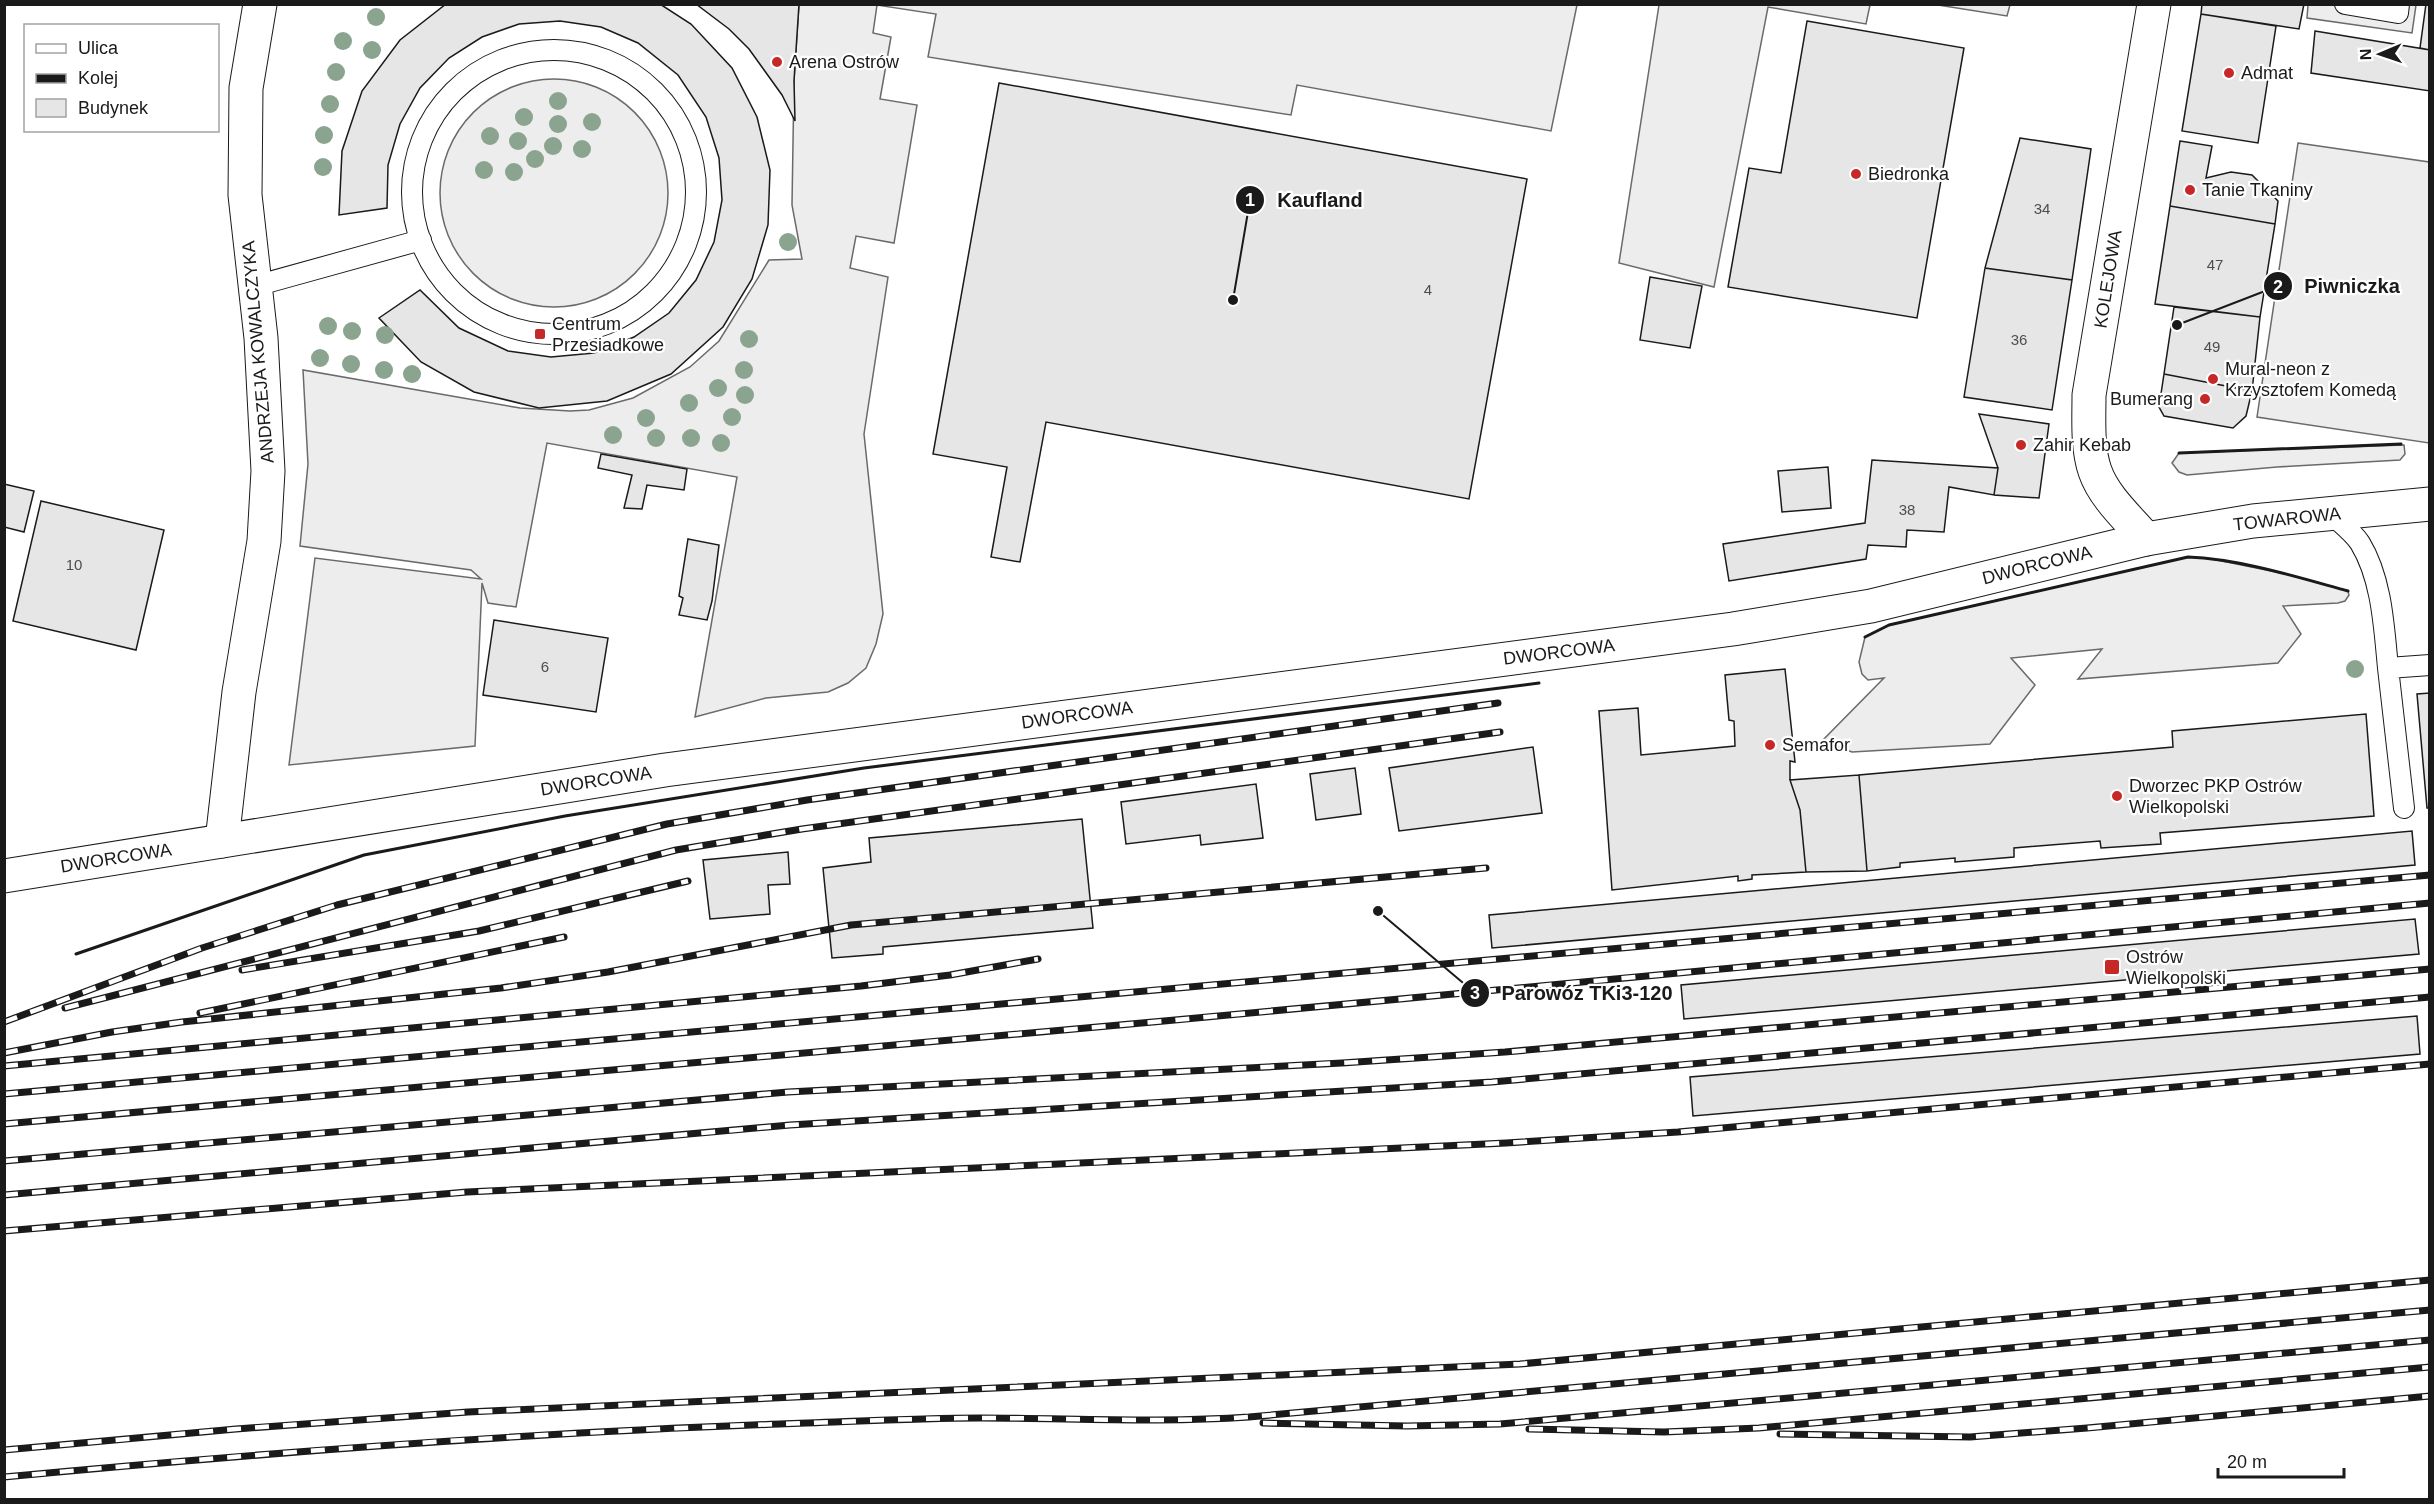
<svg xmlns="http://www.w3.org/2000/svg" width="2434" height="1504" viewBox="0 0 2434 1504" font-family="Arial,sans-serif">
  <rect width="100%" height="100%" fill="#fff"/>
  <path fill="#ededed" stroke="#6a6a6a" stroke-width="1.5" d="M799 5H1577L1551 131 1297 85 1291 115 928 57 936 14 877 5 873 33 891 37 880 99 917 105 894 243 856 236 850 268 888 277 864 434 883 614 876 644 866 668 848 683 828 692 766 698 695 717 737 477 547 443 516 607 488 603 482 583 475 746 289 765 315 558 481 579 471 570 300 546 308 464 303 370 520 408 570 411 589 410 633 398 690 367 719 341 769 260 802 259 792 205 794 81Z
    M1659 5H1870L1866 24 1768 7 1714 287 1619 263Z
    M1938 5 2010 4V5L2007 16Z
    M2308 5H2416L2412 33 2307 18Z
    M440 193a114 114 0 1 1 228 0a114 114 0 1 1-228 0Z
    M2298 143 2429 162V443L2257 417Z
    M2404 445 2405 454 2400 460 2277 467 2187 475 2179 472 2172 463 2179 453Z
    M2188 557 2207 558 2286 574 2348 591 2349 595 2345 601 2338 603 2283 606 2301 634 2278 663 2078 679 2102 649 2011 658 2035 685 1990 744 1852 752 1822 741 1884 678 1868 680 1862 674 1859 662 1865 637 1889 625Z"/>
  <path fill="#e6e6e6" stroke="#1a1a1a" stroke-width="1.5" d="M446 4H660L691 24 732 68 757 117 770 170 768 225 752 279 723 327 671 374 607 401 539 408 474 392 421 362 379 318 420 290 459 328 508 351 551 357 594 353 634 337 669 313 696 280 714 242 722 200 719 158 706 117 678 75 638 43 601 27 560 21 519 24 482 37 449 58 420 88 400 124 388 165 387 208 339 215 342 151 362 91 400 40Z
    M696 4H799L794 81 795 121 782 95 749 49 729 29Z
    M2202 4H2304L2299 29 2201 14Z
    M2426 4H2430V50L2420 48Z
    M2201 14 2276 26 2258 143 2182 131Z
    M1807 21 1964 48 1917 318 1728 287 1749 168 1781 173Z
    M2315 31 2430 50V91L2311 73Z
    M999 83 1527 179 1469 499 1046 422 1020 562 991 557 1007 467 933 454Z
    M2020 138 2091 149 2072 280 1985 268Z
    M2180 141 2212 146 2206 178 2231 172 2252 175 2278 201 2275 224 2170 206Z
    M2170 206 2275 224 2260 317 2155 304Z
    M1985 268 2072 280 2052 410 1964 397Z
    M1650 277 1702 286 1690 348 1640 340Z
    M2174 307 2260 317 2252 391 2164 374Z
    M2164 374 2252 391 2246 416 2233 428 2164 416 2159 407Z
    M1979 414 2049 424 2039 498 1994 495 1998 468Z
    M601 454 687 469 684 490 647 485 642 509 624 508 632 475 598 468Z
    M1872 460 1998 468 1994 495 1949 487 1944 532 1907 530 1906 547 1868 545 1866 559 1729 581 1723 544 1865 523Z
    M1828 467 1831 508 1782 512 1778 471Z
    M4 484 34 491 24 532 4 527Z
    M41 501 164 530 136 650 13 621Z
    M688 539 719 545 712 601 707 620 679 615 683 598 679 596Z
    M494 620 608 638 596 712 483 695Z
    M1785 669 1795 762 1790 761V780L1800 810 1806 872 1752 875V879L1738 881V876L1612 890 1599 711 1638 708 1641 755 1735 746 1734 721 1729 720 1725 675Z
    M2430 693V808H2427L2417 694Z
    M2366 714 2374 816 2160 833 2161 844 2101 848 2100 841 2014 848V857L1955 862V858L1900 863V867L1867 871 1859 775 2173 747 2172 731Z
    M1533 747 1542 813 1399 831 1389 768Z
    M1355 768 1361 814 1316 820 1310 774Z
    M1859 775 1867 871 1806 872 1800 810 1790 780Z
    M1256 784 1263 838 1201 845 1200 835 1126 844 1121 802Z
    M1082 819 1093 928 883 947V954L832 958 823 868 871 862 869 838Z
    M2412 831 2415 865 1492 948 1489 915Z
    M788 852 790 884 768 885 770 914 710 919 703 860Z
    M2415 919 2419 954 1684 1019 1681 985Z
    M2417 1016 2420 1054 1693 1116 1690 1077Z"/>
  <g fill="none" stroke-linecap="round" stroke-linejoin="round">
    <defs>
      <path id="lane" d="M2345 4 2398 13 2399 4
        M412 192a142 142 0 1 1 284 0a142 142 0 1 1-284 0Z
        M255 286 421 240
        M2330 513C2339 522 2353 532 2360 543 2382 579 2384 627 2388 668L2430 665
        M2388 668 2404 808"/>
      <path id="street" d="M2146 539C2128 518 2104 497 2095 471 2087 448 2089 419 2089 395L2154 4
        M222 841 239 692 264 541 268 471 261 338 245 195 246 88 260 4"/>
      <path id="secondary" d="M4 876 665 770 1733 629 1871 606 2146 539 2253 521 2430 504"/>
    </defs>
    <use href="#lane" stroke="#1a1a1a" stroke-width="22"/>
    <use href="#street" stroke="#1a1a1a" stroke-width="35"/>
    <use href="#secondary" stroke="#1a1a1a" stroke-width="35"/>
    <use href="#lane" stroke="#fff" stroke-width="20"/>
    <use href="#street" stroke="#fff" stroke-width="33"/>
    <use href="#secondary" stroke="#fff" stroke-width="33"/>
    <defs>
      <path id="rail" d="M242 970 479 931 688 881
        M65 1008 676 850 802 829 1500 732
        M200 1013 564 937
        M4 1022 202 948 337 905 667 824 807 800 1498 703
        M4 1053 112 1032 182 1022 501 988 608 972 851 925 1486 868
        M4 1066 861 986 950 975 1038 959
        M4 1094 2430 875
        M4 1124 1164 1021 2430 903
        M4 1161 788 1092 1342 1063 1505 1052 2430 969
        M4 1195 790 1125 1492 1082 2430 997
        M4 1231 467 1192 1506 1143 1678 1132 2430 1064
        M1263 1423 1407 1426 1500 1424 2430 1340
        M1529 1429 1664 1432 1759 1428 2430 1367
        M1780 1434 1970 1437 2087 1428 2430 1396
        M4 1450 236 1429 468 1412 1520 1364 2430 1280
        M4 1477C262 1453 521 1433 780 1424 846 1422 913 1418 980 1418 1070 1418 1160 1423 1249 1417L2430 1310"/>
    </defs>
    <use href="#rail" stroke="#1a1a1a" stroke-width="7"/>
    <use href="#rail" stroke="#fff" stroke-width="4.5" stroke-dasharray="14" stroke-linecap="butt"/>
    <path stroke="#1a1a1a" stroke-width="3" d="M2179 453 2401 444
      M1865 637 1889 625 2188 557C2240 559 2297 577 2348 591
      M76 954 364 855 565 816 864 768 1539 683"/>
  </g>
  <g fill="#8aa48f">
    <circle cx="376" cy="17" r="9"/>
    <circle cx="343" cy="41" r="9"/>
    <circle cx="372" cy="50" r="9"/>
    <circle cx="336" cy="72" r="9"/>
    <circle cx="558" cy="101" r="9"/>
    <circle cx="330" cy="104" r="9"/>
    <circle cx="524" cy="117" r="9"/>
    <circle cx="592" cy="122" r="9"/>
    <circle cx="558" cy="124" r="9"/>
    <circle cx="324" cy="135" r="9"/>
    <circle cx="490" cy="136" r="9"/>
    <circle cx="518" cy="141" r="9"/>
    <circle cx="553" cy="146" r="9"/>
    <circle cx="582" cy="149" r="9"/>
    <circle cx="535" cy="159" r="9"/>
    <circle cx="323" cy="167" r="9"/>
    <circle cx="484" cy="170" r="9"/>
    <circle cx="514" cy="172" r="9"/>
    <circle cx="788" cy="242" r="9"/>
    <circle cx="328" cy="326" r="9"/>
    <circle cx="352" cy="331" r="9"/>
    <circle cx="385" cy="335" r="9"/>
    <circle cx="749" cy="339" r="9"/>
    <circle cx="320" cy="358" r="9"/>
    <circle cx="351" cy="364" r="9"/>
    <circle cx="384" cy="370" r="9"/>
    <circle cx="744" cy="370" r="9"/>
    <circle cx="412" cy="374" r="9"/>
    <circle cx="718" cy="388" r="9"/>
    <circle cx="745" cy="395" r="9"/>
    <circle cx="689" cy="403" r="9"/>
    <circle cx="732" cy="417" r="9"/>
    <circle cx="646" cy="418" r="9"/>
    <circle cx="613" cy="435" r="9"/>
    <circle cx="656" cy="438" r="9"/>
    <circle cx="691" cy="438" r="9"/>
    <circle cx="721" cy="443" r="9"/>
    <circle cx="2355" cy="669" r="9"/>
  </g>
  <g fill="#c62828" stroke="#fff" stroke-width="2">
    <circle cx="777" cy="62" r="6"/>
    <circle cx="2229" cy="73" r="6"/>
    <circle cx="1856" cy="174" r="6"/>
    <circle cx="2190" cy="190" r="6"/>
    <rect x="534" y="328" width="12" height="12" rx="3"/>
    <circle cx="2213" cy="379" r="6"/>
    <circle cx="2205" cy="399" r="6"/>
    <circle cx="2021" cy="445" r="6"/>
    <circle cx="1770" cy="745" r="6"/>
    <circle cx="2117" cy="796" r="6"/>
    <rect x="2104" y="959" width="16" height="16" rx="3"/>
  </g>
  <g text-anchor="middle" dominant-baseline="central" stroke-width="4.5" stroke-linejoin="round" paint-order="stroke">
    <g font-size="15" fill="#4d4d4d">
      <text x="2042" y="208">34</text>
      <text x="2215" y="264">47</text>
      <text x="1428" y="289">4</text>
      <text x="2019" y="339">36</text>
      <text x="2212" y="346">49</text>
      <text x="1907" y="509">38</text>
      <text x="74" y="564">10</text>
      <text x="545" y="666">6</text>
    </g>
    <g font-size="18" fill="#1a1a1a" stroke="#fff" text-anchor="start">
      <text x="789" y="62">Arena Ostrów</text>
      <text x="2241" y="73">Admat</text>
      <text x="1868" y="174">Biedronka</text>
      <text x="2202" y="190">Tanie Tkaniny</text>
      <text x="552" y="324">Centrum<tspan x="552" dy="21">Przesiadkowe</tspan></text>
      <text x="2225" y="369">Mural-neon z<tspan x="2225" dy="21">Krzysztofem Komedą</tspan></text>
      <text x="2193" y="399" text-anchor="end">Bumerang</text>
      <text x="2033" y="445">Zahir Kebab</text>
      <text x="1782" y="745">Semafor</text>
      <text x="2129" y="786">Dworzec PKP Ostrów<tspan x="2129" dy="21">Wielkopolski</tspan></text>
      <text x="2126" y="957">Ostrów<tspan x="2126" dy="21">Wielkopolski</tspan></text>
    </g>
    <g font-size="18" fill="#1a1a1a" stroke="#fff">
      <text transform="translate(2108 279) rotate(-81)">KOLEJOWA</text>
      <text transform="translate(258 352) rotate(-95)">ANDRZEJA KOWALCZYKA</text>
      <text transform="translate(2287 519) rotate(-6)">TOWAROWA</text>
      <text transform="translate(2037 565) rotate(-14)">DWORCOWA</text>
      <text transform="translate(1559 652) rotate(-7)">DWORCOWA</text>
      <text transform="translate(1077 715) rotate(-8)">DWORCOWA</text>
      <text transform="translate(596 781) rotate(-9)">DWORCOWA</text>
      <text transform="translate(116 858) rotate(-9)">DWORCOWA</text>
    </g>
  </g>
  <path fill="none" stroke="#1a1a1a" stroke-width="2" d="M1233 300L1250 200M2177 325L2278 286M1378 911L1475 993"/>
  <g fill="#1a1a1a" stroke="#fff" stroke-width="2">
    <circle cx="1233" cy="300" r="6"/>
    <circle cx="2177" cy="325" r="6"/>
    <circle cx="1378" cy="911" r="6"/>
    <circle cx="1250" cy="200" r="15"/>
    <circle cx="2278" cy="286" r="15"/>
    <circle cx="1475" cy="993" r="15"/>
  </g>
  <g font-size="18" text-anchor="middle" font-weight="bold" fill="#fff">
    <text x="1250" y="206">1</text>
    <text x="2278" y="293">2</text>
    <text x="1475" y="999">3</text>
  </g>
  <g font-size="20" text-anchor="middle" font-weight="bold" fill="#1a1a1a" stroke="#fff" stroke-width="4.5" stroke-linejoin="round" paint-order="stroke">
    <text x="1320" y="207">Kaufland</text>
    <text x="2352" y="293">Piwniczka</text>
    <text x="1587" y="1000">Parowóz TKi3-120</text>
  </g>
  <rect width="2434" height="1504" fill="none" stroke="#1a1a1a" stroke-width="12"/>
  <rect x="24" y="24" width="195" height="108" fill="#ffffff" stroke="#a3a3a3" stroke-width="1.5"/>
  <rect x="36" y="44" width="30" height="9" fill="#ffffff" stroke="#a3a3a3" stroke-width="1.5"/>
  <text x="78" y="54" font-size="18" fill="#1a1a1a">Ulica</text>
  <rect x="36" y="74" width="30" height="9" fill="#1a1a1a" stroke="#a3a3a3" stroke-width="1.5"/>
  <text x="78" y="84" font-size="18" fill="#1a1a1a">Kolej</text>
  <rect x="36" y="99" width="30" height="18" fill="#e6e6e6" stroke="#a3a3a3" stroke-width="1.5"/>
  <text x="78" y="114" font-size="18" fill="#1a1a1a">Budynek</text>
  <g transform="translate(2380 54) rotate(268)" stroke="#ffffff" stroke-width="4.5" paint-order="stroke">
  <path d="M0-4.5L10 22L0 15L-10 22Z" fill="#1a1a1a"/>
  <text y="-9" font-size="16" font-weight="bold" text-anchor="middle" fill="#1a1a1a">N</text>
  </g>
  <path d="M2218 1468v9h126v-9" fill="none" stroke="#1a1a1a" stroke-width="3"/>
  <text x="2227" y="1468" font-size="18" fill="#1a1a1a" stroke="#ffffff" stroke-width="4.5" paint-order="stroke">20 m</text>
</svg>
